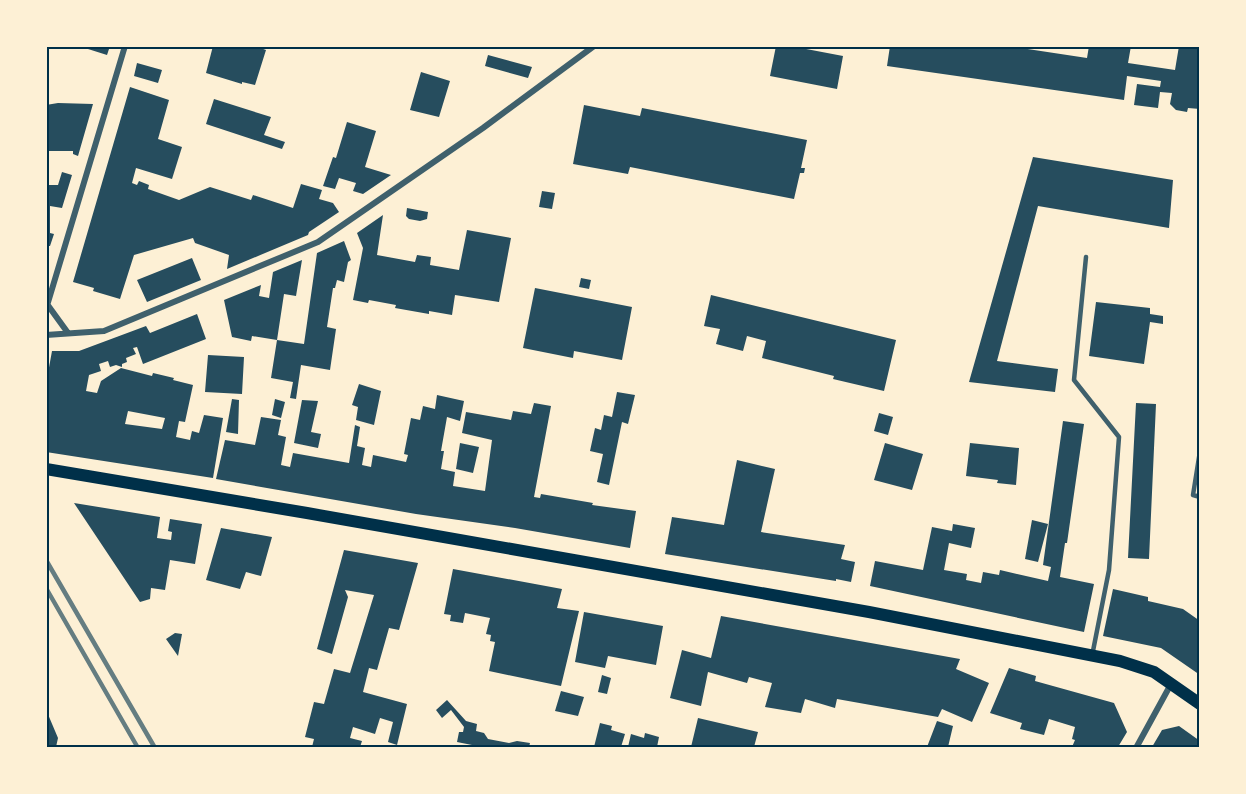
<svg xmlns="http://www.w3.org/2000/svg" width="1246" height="794" viewBox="0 0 1246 794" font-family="'Archivo Narrow',sans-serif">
  <rect width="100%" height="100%" fill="#fdf0d5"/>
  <path fill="#264d5e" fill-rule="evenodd" d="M88 46H110L107 55 88 49Z
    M213 46H255L266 50 255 85 242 82V84L206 73Z
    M776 46H801V48L843 56 837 89 770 76Z
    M890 46H1008L1087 58 1089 46H1131L1128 63 1175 70 1179 46H1200V109L1188 108 1187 112 1176 110 1170 104 1172 93 1160 92 1158 108 1134 105 1137 84 1160 87 1161 81 1127 76 1124 100 887 66Z
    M488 55 532 67 528 78 485 66Z
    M137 63 162 70 158 83 134 76Z
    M421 72 450 81 439 117 410 110Z
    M130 87 169 100 158 139 182 147 172 179 136 168 132 183 137 185 139 181 149 185 148 189 179 200 210 187 251 200 253 195 293 208 301 184 322 190 319 199 333 203 339 212 309 232 308 235 227 269 229 255 195 243 193 238 134 255 120 299 93 291 94 288 73 282Z
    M214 99 271 117 264 135 285 142 282 149 206 124Z
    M58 103 93 104 78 156 73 154V151H49V135H46V105Z
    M584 105 640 116 642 108 807 140 801 168H805L804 173H800L794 199 630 167 628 174 573 164Z
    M347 122 376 131 365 167 391 175 363 194 353 191 356 183 339 178 335 189 323 186 333 157 336 158Z
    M1033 157 1173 180 1169 228 1038 206 997 361 1058 369 1055 392 969 382Z
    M62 172 72 175 62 208 50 206V233L54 234 50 246H46V177H49V185H58Z
    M542 191 555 193 552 209 539 207Z
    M407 208 428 212 427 219 420 221 409 219 406 216Z
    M383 215 377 255 415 262 417 255 431 257 430 265 459 270 467 230 511 238 499 302 455 295 452 315 429 311V314L395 308 396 305 369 300 368 303 353 300 363 248 357 233Z
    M344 241 351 260 348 262 344 282 337 280 335 288H333L327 327 336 329 330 370 301 365 296 399 290 398 293 382 271 378 277 340 304 344 317 253Z
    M192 258 201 280 147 302 137 280Z
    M302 260 296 296 284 294 277 340 252 336 251 341 232 337 224 300 261 285 259 296 269 298 273 272Z
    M581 278 591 280 589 289 579 287Z
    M535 288 632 307 622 360 574 351 573 358 523 348Z
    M711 295 896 340 884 391 833 379 834 376 762 358 766 341 747 336 743 351 716 344 720 329 704 326Z
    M1096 302 1150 308V314L1163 316V324L1150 322 1144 364 1089 356Z
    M197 314 206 339 143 364 137 347 133 348 136 354 126 358 127 362 122 364V367L116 365 110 367 108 361 99 364 101 371 89 375 86 391 97 393 101 381 121 368 152 376 153 373 174 378 173 380 193 385 185 422 179 421 176 437 190 440 192 431 199 433 204 415 223 418 213 478 46 452V384L52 351H79L146 326 150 333ZM128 411 165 418 162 429 125 424Z
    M208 355 244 357 242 394 205 392Z
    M359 384 381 391 374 425 356 420 358 407 352 405Z
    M617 392 635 395 628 424 622 422 609 485 597 482 603 454 590 451 595 428 601 430 604 415 612 417Z
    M437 395 464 401 460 421 447 417 441 451H444L441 469 455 472 453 486 485 491 492 440 462 433 466 412 511 420 513 411 531 414 534 403 551 406 534 497 540 498 541 494 593 503 592 505 636 511 630 548 515 528 416 514 216 479 225 440 255 445 261 417 281 420 278 435 286 437 281 465 290 467 293 453 349 463 355 425 360 427 357 446 365 448 362 465 371 467 373 455 406 462 408 455 404 454 411 418 420 420 423 406 435 409Z
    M232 399 239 400 238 434 226 432Z
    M275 399 285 402 281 418 272 415Z
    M302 400 318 401 311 432 321 434 318 448 294 443Z
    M1136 403 1156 404 1149 559 1128 558Z
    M879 413 893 417 888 435 874 431Z
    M1063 421 1084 424 1067 543H1065L1060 577 1094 584 1084 632 870 586 875 561 923 570 932 527 952 531 953 524 975 528 971 548 949 543 944 570 967 574 966 580 981 583 983 572 999 575 1000 570 1048 581 1051 567 1043 565Z
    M460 443 479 447 473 473 456 469Z
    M885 443 923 454 912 490 874 480Z
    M970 443 1019 448 1016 485 997 483 998 480 966 476Z
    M737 460 775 469 761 532 845 545 841 559 855 562 851 582 836 579V581L665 554 672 517 724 525Z
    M74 503 160 517 157 538 171 540 172 532 168 531 170 519 202 524 195 564 170 560 165 590 151 588 150 599 140 602Z
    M1032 520 1048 524 1038 562 1025 559Z
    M221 528 272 537 261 576 246 572 240 589 206 580Z
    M344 550 418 563 399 630 389 628 377 670 369 668 363 692 407 704 397 745 388 742 393 722 380 718 375 734 353 727 350 738 362 741 360 747H312L314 739 305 737 314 702 324 704 334 669 350 673 374 595 345 590 348 597 332 654 317 649Z
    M453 569 562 589 557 608 579 611 561 686 489 671 495 642 490 641 491 635 486 634 490 618 465 613 463 623 450 621 451 615 444 614Z
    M1113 589 1148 597V601L1183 609 1200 621V675L1161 648 1103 636Z
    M584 612 663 626 656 665 608 656 605 668 575 662Z
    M721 616 960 659 956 669 989 683 972 722 942 709 938 717 837 699 835 708 805 699 801 713 765 707 772 683 749 677 747 683 708 672 701 706 670 698 682 650 711 658Z
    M175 633 182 634 178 656 166 639Z
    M1009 668 1036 676 1035 681 1114 703 1127 732 1118 747H1072L1075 740 1072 739 1075 727 1049 719 1044 735 1020 729 1022 723 990 713Z
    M602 675 611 678 607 694 598 692Z
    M561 691 584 697 578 716 555 711Z
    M447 700 466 721 477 724 476 731 484 733 488 739 509 743 517 741 530 743 529 747H471L472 745 457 742 459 732H463L464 727 451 710 442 718 436 710Z
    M47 712 58 738 56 747H46Z
    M698 718 758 732 754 747H691Z
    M937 721 953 726 948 747H927Z
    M600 723 612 726 611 730 625 734 621 747H594Z
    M1179 726 1200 741V747H1152L1162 730Z
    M645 733 659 737 657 747H628L631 734 644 738Z"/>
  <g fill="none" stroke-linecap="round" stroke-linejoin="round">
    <path stroke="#3f606c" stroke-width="4.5" d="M1086 257 1074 380 1119 437 1109 570 1092 656
      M1200 451 1193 495 1200 497"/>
    <path stroke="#3f606c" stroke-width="6" d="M47 304 68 333
      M46 309 125 46
      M46 335 104 331 318 242 483 128 594 46
      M1136 748 1171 684"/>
    <path stroke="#003049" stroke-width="12" d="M46 469 307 513 869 612 1120 661 1154 672 1200 704"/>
    <path stroke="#657d81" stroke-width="4.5" d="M46 560 155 748
      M46 588 138 748"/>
  </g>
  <rect width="1246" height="794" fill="none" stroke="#fdf0d5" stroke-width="96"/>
  <rect x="48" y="48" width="1150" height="698" fill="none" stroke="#003049" stroke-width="2"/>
</svg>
